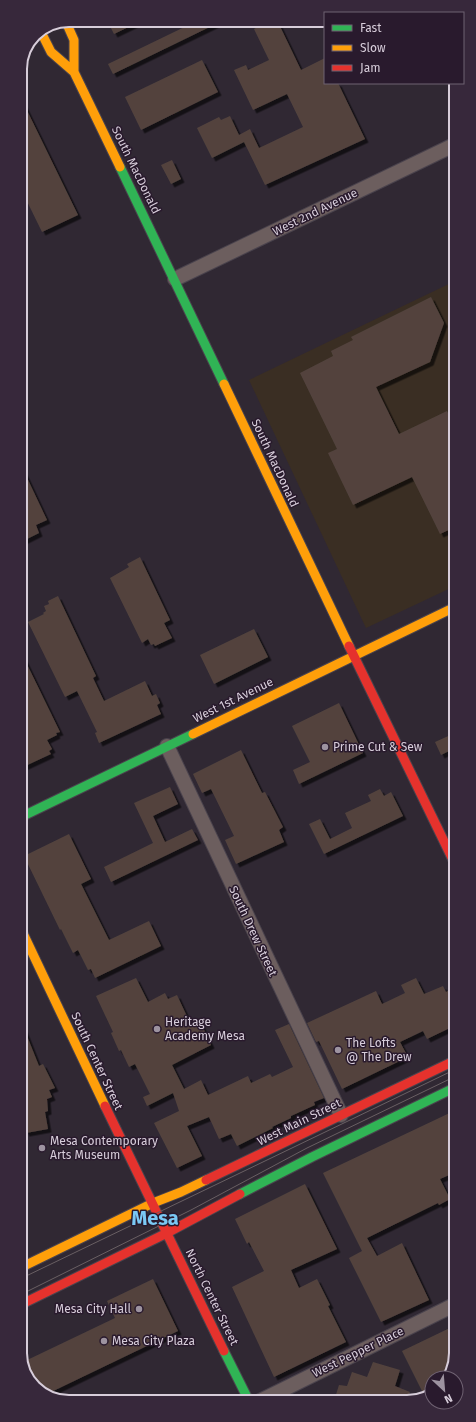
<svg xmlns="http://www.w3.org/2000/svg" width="476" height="1422" viewBox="0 0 476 1422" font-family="'Fira Sans',sans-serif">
  <defs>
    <filter id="shadow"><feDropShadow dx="3.5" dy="3.5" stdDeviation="0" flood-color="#0009"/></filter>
  </defs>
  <rect width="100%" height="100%" fill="#302833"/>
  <path fill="#3a2e23" d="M455 281V586L366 628 249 380Z"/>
  <path fill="#52433e" filter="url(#shadow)" d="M117 20H143L114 34 109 24Z
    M199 20H224L113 74 108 64Z
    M271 20H277L301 70 325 58V83H338L365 139 265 185 244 142 212 158 197 128 219 117 221 120 230 116 239 135 250 129 259 148 303 127 287 94 253 110 234 70 246 65 248 70 269 60 254 29Z
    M202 60 218 92 141 130 125 97Z
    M20 96 78 215 42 232 20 187Z
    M172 160 181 179 171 184 161 165Z
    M431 297 444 323 430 362 376 387 399 434 447 411 455 427V527L440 534 412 477 353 505 328 453 337 449 300 373 333 356 331 351 353 340 351 337Z
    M21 465 47 520 36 525 39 533 21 542Z
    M140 557 170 620 164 623 172 638 155 646 154 644 151 645 148 639 142 643 110 578 129 567 127 564Z
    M58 596 96 676 93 678 104 701 145 681 152 696 156 694 160 703 157 705 161 714 99 743 95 733 97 732 77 691 65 697 28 622 44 614 43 613 46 611 44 606 49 604 48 601Z
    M254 629 268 657 214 684 200 655Z
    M21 652 60 732 56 733 57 735 47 740 52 749 49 751 51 754 21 768Z
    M339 703 363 753 299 784 293 770 310 762 292 726Z
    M455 733V748L441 755 435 742Z
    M241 750 262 793 265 792 283 827 279 830 284 842 236 864 225 840 234 836 211 789 202 793 193 774Z
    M170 787 178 804 153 816 165 842 192 829 198 840 111 882 104 867 153 843 134 803Z
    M380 789 384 796 391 792 403 816 324 854 309 824 320 819 330 839 352 828 345 813 371 801 368 795Z
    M69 834 91 879 81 884 109 940 149 921 161 946 95 978 91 969 88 970 78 950 73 953 61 929 60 930 24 856Z
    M136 978 148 1002 165 993 168 999 177 995 191 1025 200 1021 211 1045 172 1065 184 1089 201 1080 208 1095 248 1076 251 1083 270 1074 272 1077 293 1067 275 1030 289 1024 324 1098 314 1102 315 1105 291 1116V1118L272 1127 273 1128 237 1146 231 1134 219 1139 209 1117 187 1126 202 1156 177 1168 154 1123 179 1111 173 1093 147 1106 143 1097 150 1094 135 1064 129 1067 121 1050 119 1051 111 1033 113 1032 96 996Z
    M416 978 424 994 443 986 446 992 456 987V1025L427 1039 423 1031 400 1042 408 1057 342 1089 319 1041 316 1042 307 1023 376 991 382 1004 405 993 401 985Z
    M21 1021 39 1066 43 1064 55 1088 49 1090 52 1097 47 1099 48 1111 45 1112 48 1129 26 1133 21 1121Z
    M456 1110V1172L440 1179 450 1199 439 1205 438 1203 367 1238 377 1256 402 1243 429 1300 381 1322 349 1258 362 1251 323 1173Z
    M305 1184 337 1249 291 1270 299 1288 317 1279 330 1305 328 1306 346 1342 274 1377 232 1287 264 1271 249 1242 247 1244 235 1219Z
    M153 1279 178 1331 47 1394 37 1390 23 1362 115 1318 107 1301Z
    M456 1325V1353L447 1378H432V1392L425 1397 402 1351Z
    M373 1362 400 1370 395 1386 410 1392 407 1400 334 1401 339 1385 347 1386 352 1372 367 1377Z"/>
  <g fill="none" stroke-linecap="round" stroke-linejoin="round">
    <defs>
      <path id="street" d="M175 279 454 145
        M167 746 341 1115
        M260 1401 456 1304"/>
      <path id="fast" d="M120 167 224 384
        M21 817 193 734
        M240 1194 312 1157 456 1087
        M224 1351 249 1401"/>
      <path id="slow" d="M66 22 74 40V72
        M41 32 51 52 74 72 120 167
        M224 384 349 646
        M193 734 455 607
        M21 929 105 1106
        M22 1267 153 1203 181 1192 206 1180"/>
      <path id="jam" d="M349 646 455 864
        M105 1106 224 1351
        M206 1180 456 1060
        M22 1304 167 1233 240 1194"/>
    </defs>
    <use href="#street" stroke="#4a434d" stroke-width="16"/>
    <use href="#fast" stroke="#4a434d" stroke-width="11"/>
    <use href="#slow" stroke="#4a434d" stroke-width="11"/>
    <use href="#jam" stroke="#4a434d" stroke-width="11"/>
    <use href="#street" stroke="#6c5e5e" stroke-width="14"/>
    <use href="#fast" stroke="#30b455" stroke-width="9"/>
    <use href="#slow" stroke="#ff9f0a" stroke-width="9"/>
    <use href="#jam" stroke="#e5322d" stroke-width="9"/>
    <path stroke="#695f63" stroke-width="1" d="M22 1278 456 1069
      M22 1294 191 1210 307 1148 456 1076"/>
  </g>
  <g fill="#9d93a0" stroke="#291a2d" stroke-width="1.5">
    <circle cx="325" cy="747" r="4"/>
    <circle cx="157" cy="1029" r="4"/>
    <circle cx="338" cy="1050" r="4"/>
    <circle cx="42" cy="1148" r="4"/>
    <circle cx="139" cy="1309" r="4"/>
    <circle cx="104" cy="1341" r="4"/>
  </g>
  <g text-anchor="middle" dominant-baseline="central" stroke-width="3" stroke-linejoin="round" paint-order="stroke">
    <g font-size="12" fill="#d7cdda" stroke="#291a2d">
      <text transform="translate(136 170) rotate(64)">South MacDonald</text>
      <text transform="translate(315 212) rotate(-26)">West 2nd Avenue</text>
      <text transform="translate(275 463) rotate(65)">South MacDonald</text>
      <text transform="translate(233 700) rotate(-26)">West 1st Avenue</text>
      <text transform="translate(253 931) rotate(65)">South Drew Street</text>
      <text transform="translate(97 1061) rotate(65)">South Center Street</text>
      <text transform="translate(299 1122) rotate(-26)">West Main Street</text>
      <text transform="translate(212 1297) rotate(64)">North Center Street</text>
      <text transform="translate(358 1352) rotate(-26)">West Pepper Place</text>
    </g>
    <g font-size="12" fill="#d7cdda" stroke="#291a2d" text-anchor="start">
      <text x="333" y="747">Prime Cut &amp; Sew</text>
      <text x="165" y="1022">Heritage<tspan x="165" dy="14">Academy Mesa</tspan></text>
      <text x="346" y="1043">The Lofts<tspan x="346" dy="14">@ The Drew</tspan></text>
      <text x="50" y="1141">Mesa Contemporary<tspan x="50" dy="14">Arts Museum</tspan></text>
      <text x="131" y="1309" text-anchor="end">Mesa City Hall</text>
      <text x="112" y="1341">Mesa City Plaza</text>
    </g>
    <g font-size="20" font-weight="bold" fill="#7ac9f5" stroke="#291a2d">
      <text x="155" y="1218">Mesa</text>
    </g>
  </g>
  <path d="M0 0H476V1422H0ZM69 27H407A42 42 0 0 1 449 69V1353A42 42 0 0 1 407 1395H69A42 42 0 0 1 27 1353V69A42 42 0 0 1 69 27Z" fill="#37283b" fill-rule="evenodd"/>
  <path fill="none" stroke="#d7cdda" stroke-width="2" d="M69 27H407A42 42 0 0 1 449 69V1353A42 42 0 0 1 407 1395H69A42 42 0 0 1 27 1353V69A42 42 0 0 1 69 27Z"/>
  <rect x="324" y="12" width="140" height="72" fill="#291a2d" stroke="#6f6272"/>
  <rect x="332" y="25" width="20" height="6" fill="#30b455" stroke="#6f6272"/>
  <text x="360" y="32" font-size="12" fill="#d7cdda">Fast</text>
  <rect x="332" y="45" width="20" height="6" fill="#ff9f0a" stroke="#6f6272"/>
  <text x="360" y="52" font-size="12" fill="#d7cdda">Slow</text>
  <rect x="332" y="65" width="20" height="6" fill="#e5322d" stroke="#6f6272"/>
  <text x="360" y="72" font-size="12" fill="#d7cdda">Jam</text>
  <g transform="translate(444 1390) rotate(154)"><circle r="19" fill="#291a2d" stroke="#6f6272"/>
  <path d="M0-3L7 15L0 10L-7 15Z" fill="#9d93a0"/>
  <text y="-6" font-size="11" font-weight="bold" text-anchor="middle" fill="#d7cdda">N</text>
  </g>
</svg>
